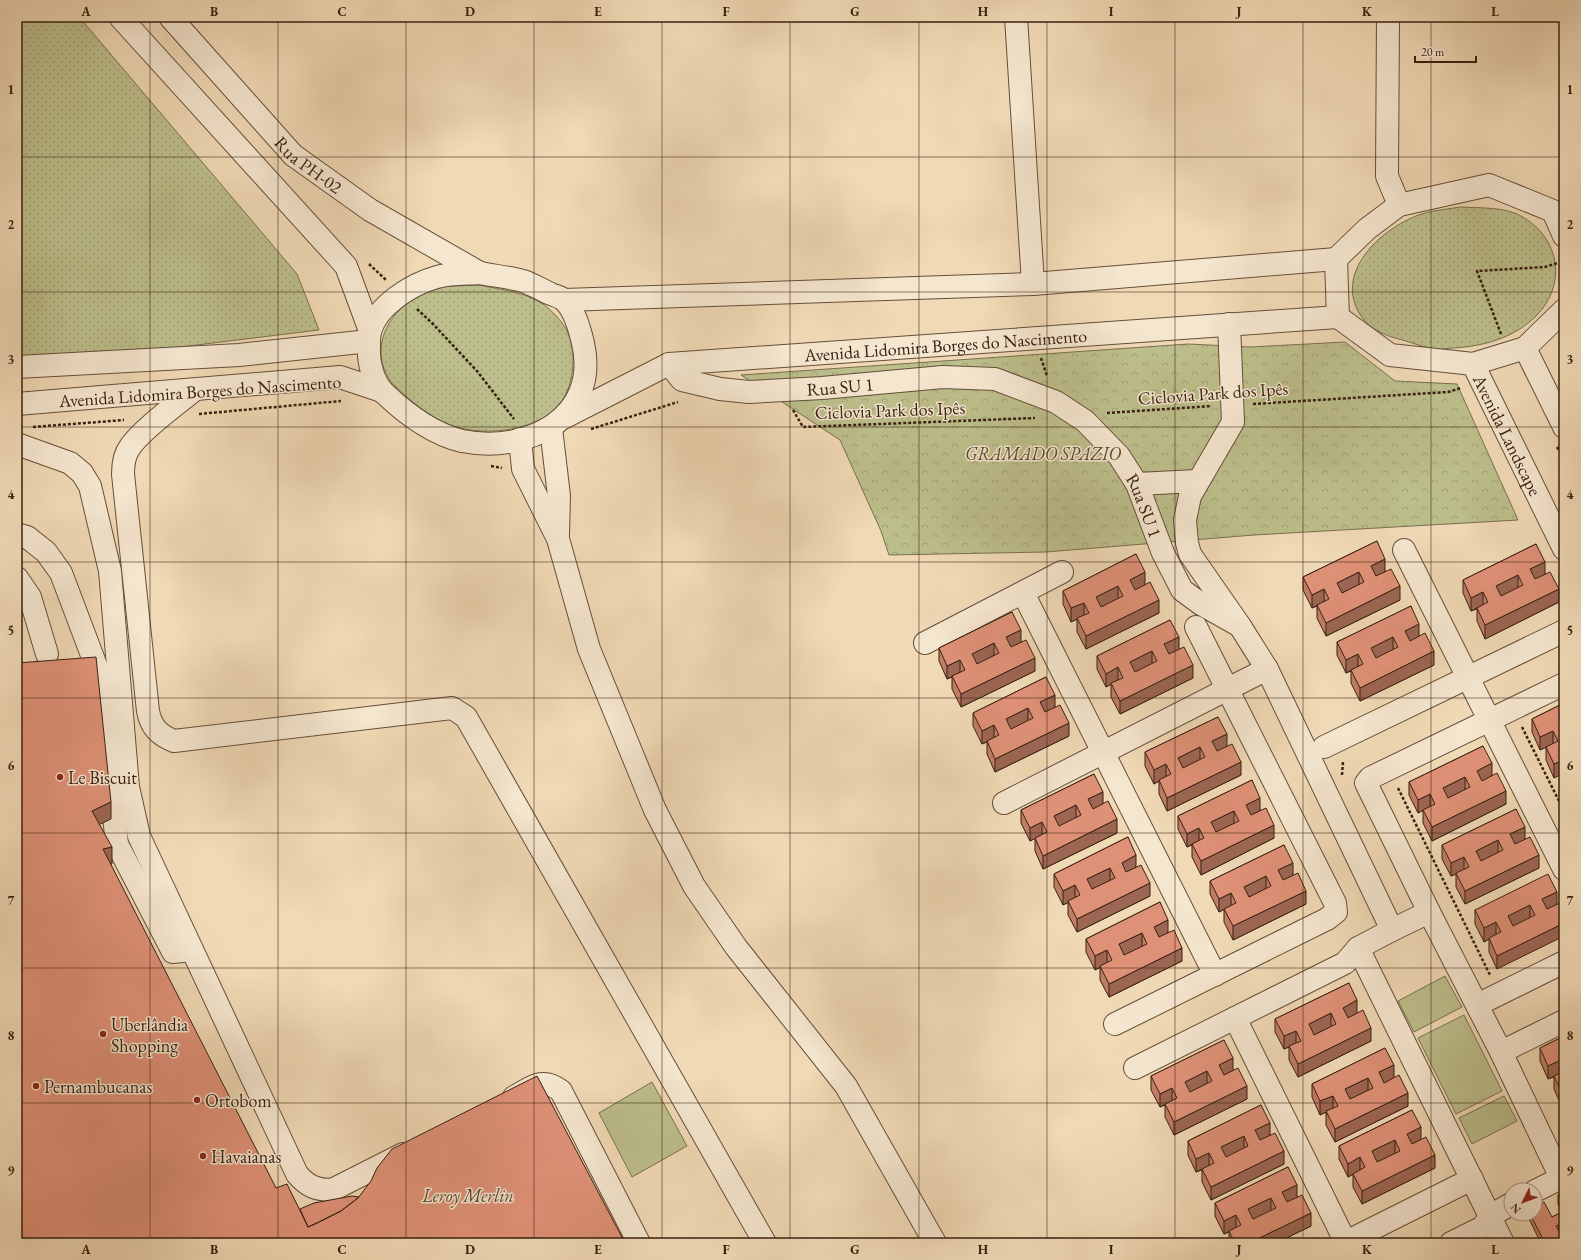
<svg xmlns="http://www.w3.org/2000/svg" width="1581" height="1260" viewBox="0 0 1581 1260" font-family="'EB Garamond',serif">
  <defs>
    <pattern id="grass-dots" width="8" height="8" patternUnits="userSpaceOnUse"><rect width="8" height="8" fill="#bcbe8b"/><path d="M2 2h.1M6 6h.1" fill="none" stroke="#a2a377" stroke-width="1.8" stroke-linecap="round"/></pattern>
    <pattern id="park-crowns" width="20" height="18" patternUnits="userSpaceOnUse"><rect width="20" height="18" fill="#bcbe8b"/><path d="M2 6a3 3 0 1 1 6 0M12 15a3 3 0 1 1 6 0" fill="none" stroke="#a2a377"/></pattern>
  </defs>
  <rect width="100%" height="100%" fill="#f0d9b5"/>
  <filter id="stains"><feTurbulence type="fractalNoise" baseFrequency=".005" numOctaves="4"/><feColorMatrix values="0 0 0 0 .2 0 0 0 0 .09 0 0 0 0 .02 0 0 0 .5 -.17"/></filter>
  <radialGradient id="worn" r=".72"><stop offset=".6" stop-color="#630" stop-opacity="0"/><stop offset="1" stop-color="#630" stop-opacity=".3"/></radialGradient>
  <path fill="url(#grass-dots)" stroke="#7a6f4e" d="M17 17 80 18 297 274 319 330 17 367Z
    M1460 207C1478 208 1501 207 1517 214 1559 234 1569 283 1536 316 1514 338 1484 346 1454 348 1448 348 1441 350 1436 349 1426 348 1416 344 1406 341 1391 337 1375 333 1364 320 1328 275 1383 225 1425 213 1436 210 1449 209 1460 207Z
    M479 285C502 290 529 292 548 308 554 313 564 324 567 331 578 353 574 391 556 408 535 429 493 435 465 429 438 424 415 405 396 387 386 378 380 362 381 349 383 317 411 296 440 288 452 285 467 286 479 285Z"/>
  <path fill="url(#park-crowns)" stroke="#7a6f4e" d="M1345 342 1395 381 1457 384 1518 520 1254 535 1046 552 889 555 881 531 840 440 741 375 1188 344 1251 347Z"/>
  <path fill="#bcbe8b" stroke="#7a6f4e" d="M1445 976 1462 1007 1414 1032 1398 1001Z
    M1464 1015 1502 1091 1456 1114 1418 1038Z
    M652 1082 687 1146 632 1177 599 1113Z
    M1504 1096 1517 1121 1472 1144 1459 1118Z"/>
  <g fill="none" stroke-linecap="round" stroke-linejoin="round">
    <defs>
      <g id="minor">
        <path d="M120 17 346 266 370 331"/>
        <path id="s1" d="M170 17 293 155 370 210 480 273"/>
        <path d="M1016 17 1033 284"/>
        <path d="M1388 17 1387 176 1399 205"/>
        <path d="M480 273C494 276 509 277 523 281 532 284 542 290 551 294 555 296 562 297 565 301 574 310 580 330 583 343 600 418 527 454 462 441 432 434 406 414 384 393 373 382 368 362 369 347 369 342 369 336 370 332 377 305 412 284 437 277 450 273 467 274 480 273Z"/>
        <path d="M564 300 1033 284 1336 259"/>
        <path d="M1338 317 1336 259 1367 229 1399 205 1489 185 1553 211 1564 236"/>
        <path d="M1338 317 1390 355 1473 364 1525 348 1564 310"/>
        <path d="M1525 348 1564 427"/>
        <path id="s2" d="M669 364 682 380 720 389 749 392 822 388 943 377 995 379 1056 402 1085 421 1119 456 1137 484 1163 553 1182 590 1201 604 1240 626 1190 554 1187 543 1185 520 1190 496 1233 422 1229 324"/>
        <path id="s3" d="M1473 364 1564 549"/>
        <path d="M17 367 239 355 369 341"/>
        <path d="M193 391C176 405 141 430 130 447 124 455 123 465 123 474L148 711C151 727 159 735 174 741L452 708 466 717 765 1243"/>
        <path d="M17 404 340 377 382 391"/>
        <path id="s4" d="M565 417 669 364 1338 317"/>
        <path d="M551 428 559 496 558 534"/>
        <path d="M520 439 523 469 558 539 589 649 655 810 694 886 736 947 846 1086 935 1243"/>
        <path d="M17 444 70 463 82 473 90 486 110 571 128 787 139 836 297 1174C307 1186 316 1190 332 1190L403 1154"/>
        <path d="M1137 484 1197 481"/>
        <path d="M17 534 27 537 46 552 61 573 98 671 117 844 173 952 192 950"/>
        <path d="M1404 550 1564 869"/>
        <path d="M17 578 30 597 47 654"/>
        <path d="M1023 593 1215 975"/>
        <path d="M1240 626 1267 669 1392 930 1429 912 1501 1052 1561 1178 1535 1191"/>
        <path d="M925 643 1062 572"/>
        <path d="M1324 747 1564 631"/>
        <path d="M1004 803 1267 669"/>
        <path d="M1429 912 1366 783 1370 778 1564 684"/>
        <path d="M1358 948 1503 1243"/>
        <path d="M1477 1005 1564 962"/>
        <path d="M1235 1018 1346 1243"/>
        <path d="M1115 1024 1327 919 1336 912 1335 903 1196 627"/>
        <path d="M1501 1052 1564 1021"/>
        <path d="M1135 1068 1345 963 1358 948 1392 930"/>
        <path d="M514 1097C531 1088 542 1076 561 1091L639 1243"/>
        <path d="M1344 1243 1472 1179"/>
        <path d="M1451 1243 1483 1227 1490 1216 1511 1204"/>
      </g>
    </defs>
    <use href="#minor" stroke="#664e3a" stroke-width="24"/>
    <path stroke="#382011" stroke-width="2.5" stroke-dasharray="3 2" stroke-linecap="butt" d="M369 264 386 280
      M417 309 433 324 477 371 514 419
      M1501 334 1477 271 1545 267 1564 261
      M1041 358 1047 376
      M1253 404 1448 392 1461 388
      M793 410 803 427 1035 418
      M1107 413 1212 406
      M199 414 341 401
      M33 427 124 420
      M591 429 678 402
      M1557 447 1564 459
      M491 466 502 468
      M1561 569 1564 576
      M1522 727 1564 811
      M1342 775 1343 762
      M1398 788 1490 975"/>
    <use href="#minor" stroke="#f5e6cf" stroke-width="22"/>
  </g>
  <path fill="#c07d66" stroke="#382011" d="M1377 541 1385 571 1400 600 1326 636 1317 618V606L1312 608 1303 590V577Z
    M1536 544 1545 574 1559 602 1485 639 1477 621V609L1471 611 1463 593V580Z
    M1136 554 1145 585 1159 613 1086 649 1077 632V619L1071 622 1063 604V591Z
    M1411 606 1419 636 1434 665 1360 701 1351 683V671L1346 673 1337 655V642Z
    M1012 612 1021 642 1035 671 961 707 952 689V677L947 679 939 661V648Z
    M1170 620 1179 650 1193 678 1120 714 1111 697V684L1106 687 1097 669V656Z
    M1046 677 1055 707 1069 736 995 772 987 754V742L982 744 973 726V713Z
    M1564 703 1554 778 1546 760V747L1540 750 1532 732V719Z
    M1218 717 1227 747 1241 775 1167 811 1159 794V781L1154 784 1145 766V752Z
    M1483 746 1492 776 1506 804 1432 841 1423 823V810L1418 813 1409 795V782Z
    M1094 774 1103 804 1117 833 1043 869 1035 851V838L1030 841 1021 823V810Z
    M1252 780 1260 810 1274 838 1201 875 1192 857V845L1187 847 1178 829V816Z
    M1516 809 1525 840 1539 868 1465 904 1456 887V874L1451 876 1442 859V845Z
    M1128 837 1136 868 1150 896 1077 932 1068 915V902L1063 905 1054 887V874Z
    M1284 845 1293 875 1306 904 1233 940 1224 922V909L1219 912 1210 894V881Z
    M1557 892 1497 969 1489 952V939L1484 942 1475 924V910Z
    M1160 902 1168 933 1182 961 1109 997 1100 980V967L1095 970 1086 952V939Z
    M1349 983 1357 1013 1371 1041 1298 1077 1289 1060V1047L1284 1049 1275 1032V1019Z
    M1564 1036V1106L1562 1107 1554 1089V1077L1548 1079 1540 1061V1048Z
    M1224 1040 1233 1070 1247 1099 1174 1135 1165 1117V1105L1160 1107 1151 1090V1076Z
    M1385 1048 1394 1078 1408 1106 1335 1142 1326 1125V1112L1320 1115 1312 1097V1084Z
    M1261 1105 1270 1135 1284 1164 1211 1200 1202 1182V1170L1196 1172 1188 1155V1141Z
    M1412 1110 1421 1140 1435 1168 1362 1204 1353 1187V1174L1348 1177 1339 1159V1146Z
    M1288 1167 1297 1197 1311 1226 1276 1243H1229V1232L1224 1234 1215 1216V1203Z
    M1564 1192V1231L1560 1233 1564 1243H1541L1529 1219V1214H1535L1552 1217 1562 1212 1558 1204V1195Z"/>
  <path fill="#9c6653" stroke="#382011" d="M1385 559V572L1371 579V566Z
    M1545 562V575L1530 582V569Z
    M1145 572V586L1130 593V580Z
    M1359 572V585L1337 596V583Z
    M1518 575V588L1496 599V586Z
    M1118 586V599L1096 610V597Z
    M1400 586V600L1326 636V623Z
    M1324 589V602L1312 608V595Z
    M1559 589V602L1485 639V625Z
    M1483 592V605L1471 611V598Z
    M1159 600V613L1086 649V636Z
    M1084 603V616L1071 622V608Z
    M1419 624V637L1405 644V631Z
    M1021 630V643L1006 650V637Z
    M1179 637V650L1164 658V644Z
    M1393 637V650L1371 661V648Z
    M994 643V656L972 667V654Z
    M1152 651V664L1130 675V662Z
    M1434 651V665L1360 701V688Z
    M1358 654V667L1346 673V660Z
    M1035 658V671L961 707V694Z
    M960 660V673L947 679V666Z
    M1193 665V678L1120 714V701Z
    M1118 667V681L1106 687V674Z
    M1055 695V708L1040 715V702Z
    M1028 708V721L1006 732V719Z
    M1069 723V736L995 772V759Z
    M994 725V738L982 744V731Z
    M1553 731V744L1540 750V737Z
    M1227 734V747L1212 755V741Z
    M1200 747V760L1178 771V758Z
    M1564 760V773L1554 778V764Z
    M1241 762V775L1167 811V798Z
    M1492 763V777L1477 784V771Z
    M1166 764V777L1154 784V770Z
    M1465 777V790L1443 801V788Z
    M1506 791V804L1432 841V827Z
    M1103 792V805L1088 812V799Z
    M1430 794V807L1418 813V800Z
    M1260 798V811L1246 818V805Z
    M111 802V819L92 828V811Z
    M1076 805V818L1054 829V816Z
    M1234 811V824L1211 835V822Z
    M1117 819V833L1043 869V856Z
    M1042 822V835L1030 841V828Z
    M1274 825V838L1201 875V861Z
    M1525 827V840L1510 848V834Z
    M1199 828V841L1187 847V834Z
    M1498 840V853L1476 864V851Z
    M112 847V864L103 866V849Z
    M1136 855V868L1122 876V863Z
    M1539 855V868L1465 904V891Z
    M1464 857V871L1451 876V863Z
    M1293 863V876L1278 883V870Z
    M1110 868V881L1087 892V879Z
    M1266 876V889L1244 900V887Z
    M1150 883V896L1077 932V919Z
    M1075 885V899L1063 905V891Z
    M1306 891V904L1233 940V926Z
    M1557 892V905L1542 913V899Z
    M1231 893V906L1219 912V899Z
    M1530 905V918L1508 929V916Z
    M1168 920V933L1154 941V927Z
    M1496 922V935L1484 942V928Z
    M1564 923V936L1497 969V956Z
    M1142 933V947L1119 958V944Z
    M1182 948V961L1109 997V984Z
    M1107 950V964L1095 970V956Z
    M1357 1000V1014L1343 1021V1008Z
    M1331 1013V1027L1309 1038V1024Z
    M1371 1028V1041L1298 1077V1064Z
    M1296 1031V1044L1284 1049V1036Z
    M1233 1058V1071L1219 1078V1065Z
    M1561 1060V1073L1548 1079V1066Z
    M1394 1065V1078L1379 1086V1072Z
    M1207 1071V1084L1185 1095V1082Z
    M1368 1078V1092L1345 1103V1089Z
    M1247 1086V1099L1174 1135V1122Z
    M1172 1088V1101L1160 1107V1094Z
    M1408 1093V1106L1335 1142V1129Z
    M1562 1093H1564V1106L1562 1107Z
    M1333 1096V1109L1320 1115V1101Z
    M1270 1123V1136L1255 1143V1130Z
    M1421 1127V1140L1407 1148V1134Z
    M1244 1136V1149L1221 1160V1147Z
    M1395 1140V1154L1372 1165V1151Z
    M1284 1151V1164L1211 1200V1187Z
    M1209 1153V1166L1196 1172V1159Z
    M1435 1155V1168L1362 1204V1191Z
    M1360 1157V1171L1348 1177V1164Z
    M1297 1185V1198L1282 1205V1192Z
    M1271 1198V1211L1248 1222V1209Z
    M1311 1213V1226L1276 1243H1249Z
    M1236 1215V1228L1224 1234V1221Z
    M1564 1222V1231L1556 1235V1226Z"/>
  <path fill="#df9177" stroke="#382011" fill-rule="evenodd" d="M1377 541 1385 559 1371 566 1376 576 1391 569 1400 586 1326 623 1317 605 1329 599 1324 589 1312 595 1303 577ZM1359 572 1364 582 1342 593 1337 583Z
    M1536 544 1545 562 1530 569 1535 579 1550 572 1559 589 1485 625 1477 608 1488 602 1483 592 1471 598 1463 580ZM1518 575 1523 585 1501 596 1496 586Z
    M1136 554 1145 572 1130 580 1135 590 1150 582 1159 600 1086 636 1077 618 1089 613 1084 603 1071 608 1063 591ZM1118 586 1123 596 1101 607 1096 597Z
    M1411 606 1419 624 1405 631 1410 641 1425 633 1434 651 1360 688 1351 670 1363 664 1358 654 1346 660 1337 642ZM1393 637 1398 647 1376 658 1371 648Z
    M1012 612 1021 630 1006 637 1011 647 1026 640 1035 658 961 694 952 676 965 670 960 660 947 666 939 648ZM994 643 999 653 977 664 972 654Z
    M1170 620 1179 637 1164 644 1169 654 1184 647 1193 665 1120 701 1111 683 1123 678 1118 667 1106 674 1097 656ZM1152 651 1157 661 1135 672 1130 662Z
    M96 657 111 802 92 811 112 847 103 849 276 1188 287 1184 308 1227 317 1223 341 1211 358 1198 371 1181 377 1168 392 1149 537 1076 625 1243H17V663Z
    M1046 677 1055 695 1040 702 1045 712 1060 705 1069 723 995 759 987 741 999 735 994 725 982 731 973 713ZM1028 708 1033 718 1011 729 1006 719Z
    M1564 703V760L1554 764 1546 747 1558 741 1553 731 1540 737 1532 719Z
    M1218 717 1227 734 1212 741 1217 751 1232 744 1241 762 1167 798 1159 780 1171 774 1166 764 1154 770 1145 752ZM1200 747 1205 757 1183 768 1178 758Z
    M1483 746 1492 763 1477 771 1482 781 1497 773 1506 791 1432 827 1423 810 1435 804 1430 794 1418 800 1409 782ZM1465 777 1470 787 1448 798 1443 788Z
    M1094 774 1103 792 1088 799 1093 809 1108 801 1117 819 1043 856 1035 838 1047 832 1042 822 1030 828 1021 810ZM1076 805 1081 815 1059 826 1054 816Z
    M1252 780 1260 798 1246 805 1251 815 1266 808 1274 825 1201 861 1192 844 1204 838 1199 828 1187 834 1178 816ZM1234 811 1239 821 1216 832 1211 822Z
    M1516 809 1525 827 1510 834 1515 844 1530 837 1539 855 1465 891 1456 873 1469 867 1464 857 1451 863 1442 845ZM1498 840 1503 850 1481 861 1476 851Z
    M1128 837 1136 855 1122 863 1126 872 1141 865 1150 883 1077 919 1068 901 1080 895 1075 885 1063 891 1054 874ZM1110 868 1115 878 1092 889 1087 879Z
    M1284 845 1293 863 1278 870 1283 880 1298 873 1306 891 1233 926 1224 909 1236 903 1231 893 1219 899 1210 881ZM1266 876 1271 886 1249 897 1244 887Z
    M1548 874 1557 892 1542 899 1547 909 1562 902 1564 906V923L1497 956 1489 938 1501 932 1496 922 1484 928 1475 910ZM1530 905 1535 915 1513 926 1508 916Z
    M1160 902 1168 920 1154 927 1159 937 1174 930 1182 948 1109 984 1100 966 1112 960 1107 950 1095 956 1086 939ZM1142 933 1147 944 1124 955 1119 944Z
    M1349 983 1357 1000 1343 1008 1348 1018 1363 1010 1371 1028 1298 1064 1289 1046 1301 1041 1296 1031 1284 1036 1275 1019ZM1331 1013 1336 1024 1314 1035 1309 1024Z
    M1564 1036V1067L1561 1060 1548 1066 1540 1048Z
    M1224 1040 1233 1058 1219 1065 1224 1075 1238 1068 1247 1086 1174 1122 1165 1104 1177 1098 1172 1088 1160 1094 1151 1076ZM1207 1071 1212 1081 1190 1092 1185 1082Z
    M1385 1048 1394 1065 1379 1072 1384 1083 1399 1075 1408 1093 1335 1129 1326 1111 1338 1106 1333 1096 1320 1101 1312 1084ZM1368 1078 1373 1088 1350 1099 1345 1089Z
    M1564 1071V1093H1562L1554 1076Z
    M1261 1105 1270 1123 1255 1130 1260 1140 1275 1133 1284 1151 1211 1187 1202 1169 1214 1163 1209 1153 1196 1159 1188 1141ZM1244 1136 1248 1146 1226 1157 1221 1147Z
    M1412 1110 1421 1127 1407 1134 1412 1144 1426 1137 1435 1155 1362 1191 1353 1174 1365 1167 1360 1157 1348 1164 1339 1146ZM1395 1140 1400 1151 1377 1162 1372 1151Z
    M1288 1167 1297 1185 1282 1192 1287 1202 1302 1195 1311 1213 1249 1243H1235L1229 1231 1241 1225 1236 1215 1224 1221 1215 1203ZM1271 1198 1276 1208 1253 1219 1248 1209Z
    M1564 1192V1207L1558 1195Z
    M352 1196 359 1197 341 1211 317 1223 308 1227 300 1209 314 1203Z
    M1544 1202 1552 1217 1564 1211V1222L1556 1226 1564 1240V1243H1545L1530 1214H1535V1207Z"/>
  <path fill="none" stroke="#382011" stroke-width="1" stroke-opacity="0.55" d="M150 17V1243M278 17V1243M406 17V1243M534 17V1243M662 17V1243M790 17V1243M919 17V1243M1047 17V1243M1175 17V1243M1303 17V1243M1431 17V1243M17 157H1564M17 292H1564M17 427H1564M17 562H1564M17 698H1564M17 833H1564M17 968H1564M17 1103H1564"/>
  <g fill="#8f2418" stroke="#f5e6cf" stroke-width="1.5">
    <circle cx="60" cy="777" r="4"/>
    <circle cx="103" cy="1034" r="4"/>
    <circle cx="36" cy="1086" r="4"/>
    <circle cx="197" cy="1100" r="4"/>
    <circle cx="203" cy="1156" r="4"/>
  </g>
  <g text-anchor="middle" dominant-baseline="central" stroke-width="3" stroke-linejoin="round" paint-order="stroke">
    <g font-size="18" fill="#382011" stroke="#f5e6cf">
      <text stroke="none"><textPath href="#s1" startOffset="203">Rua PH-02</textPath></text>
      <text stroke="none"><textPath href="#s4" startOffset="394">Avenida Lidomira Borges do Nascimento</textPath></text>
      <text stroke="none"><textPath href="#s2" startOffset="180">Rua SU 1</textPath></text>
      <text transform="translate(200 391) rotate(-4)">Avenida Lidomira Borges do Nascimento</text>
      <text transform="translate(1213 393) rotate(-4)">Ciclovia Park dos Ipês</text>
      <text transform="translate(890 410) rotate(-2)">Ciclovia Park dos Ipês</text>
      <text stroke="none"><textPath href="#s3" startOffset="79">Avenida Landscape</textPath></text>
      <text stroke="none"><textPath href="#s2" startOffset="540">Rua SU 1</textPath></text>
    </g>
    <g font-size="18" font-style="italic" fill="#594830" stroke="#f5e6cf">
      <text x="1043" y="453">GRAMADO SPAZIO</text>
      <text x="468" y="1195">Leroy Merlin</text>
    </g>
    <g font-size="18" fill="#382011" stroke="#f5e6cf" text-anchor="start">
      <text x="68" y="777">Le Biscuit</text>
      <text x="111" y="1024">Uberlândia<tspan x="111" dy="21">Shopping</tspan></text>
      <text x="44" y="1086">Pernambucanas</text>
      <text x="205" y="1100">Ortobom</text>
      <text x="211" y="1156">Havaianas</text>
    </g>
  </g>
  <rect width="1581" height="1260" fill="none" stroke="#f0d9b5" stroke-width="44"/>
  <g transform="translate(1523 1202) rotate(228)"><circle r="19" fill="#f5e6cf" stroke="#a99783"/>
  <path d="M0-3L7 15L0 10L-7 15Z" fill="#8f2418"/>
  <text y="-6" font-size="11" font-weight="bold" text-anchor="middle" fill="#382011">N</text>
  </g>
  <path d="M1415 56v6h61v-6" fill="none" stroke="#382011" stroke-width="2"/>
  <text x="1421" y="56" font-size="12" fill="#382011" stroke="#f5e6cf" stroke-width="3" paint-order="stroke">20 m</text>
  <rect x="22" y="22" width="1537" height="1216" fill="none" stroke="#382011" stroke-width="1.5"/>
  <g font-size="13" text-anchor="middle" font-weight="bold" fill="#382011">
    <text x="86" y="16">A</text>
    <text x="214" y="16">B</text>
    <text x="342" y="16">C</text>
    <text x="470" y="16">D</text>
    <text x="598" y="16">E</text>
    <text x="726" y="16">F</text>
    <text x="855" y="16">G</text>
    <text x="983" y="16">H</text>
    <text x="1111" y="16">I</text>
    <text x="1239" y="16">J</text>
    <text x="1367" y="16">K</text>
    <text x="1495" y="16">L</text>
    <text x="11" y="94">1</text>
    <text x="1570" y="94">1</text>
    <text x="11" y="229">2</text>
    <text x="1570" y="229">2</text>
    <text x="11" y="364">3</text>
    <text x="1570" y="364">3</text>
    <text x="11" y="499">4</text>
    <text x="1570" y="499">4</text>
    <text x="11" y="635">5</text>
    <text x="1570" y="635">5</text>
    <text x="11" y="770">6</text>
    <text x="1570" y="770">6</text>
    <text x="11" y="905">7</text>
    <text x="1570" y="905">7</text>
    <text x="11" y="1040">8</text>
    <text x="1570" y="1040">8</text>
    <text x="11" y="1175">9</text>
    <text x="1570" y="1175">9</text>
    <text x="86" y="1254">A</text>
    <text x="214" y="1254">B</text>
    <text x="342" y="1254">C</text>
    <text x="470" y="1254">D</text>
    <text x="598" y="1254">E</text>
    <text x="726" y="1254">F</text>
    <text x="855" y="1254">G</text>
    <text x="983" y="1254">H</text>
    <text x="1111" y="1254">I</text>
    <text x="1239" y="1254">J</text>
    <text x="1367" y="1254">K</text>
    <text x="1495" y="1254">L</text>
  </g>
  <rect width="100%" height="100%" filter="url(#stains)"/>
  <rect width="100%" height="100%" fill="url(#worn)"/>
</svg>
